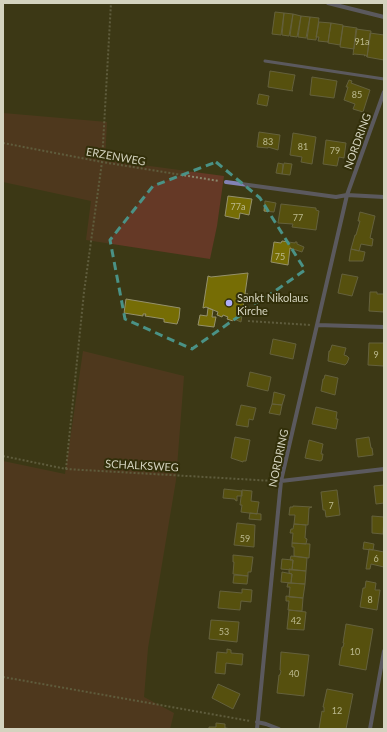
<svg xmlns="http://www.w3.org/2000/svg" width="387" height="732" viewBox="0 0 387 732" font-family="Lato,sans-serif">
  <rect width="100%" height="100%" fill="#3c3915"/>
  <path fill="#653926" d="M3 113 107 122 105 160 224 176 217 226 210 259 86 240 91 201 3 182Z
    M83 351 184 376 176 480 148 648 144 697 174 713 170 729H3V461L65 474Z"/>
  <path fill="#766d05" stroke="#95916b" d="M275 12 284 13 281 35 272 34Z
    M284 13 293 14 289 36 282 35Z
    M293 14 301 16 297 37 290 36Z
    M301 16 310 17 306 38 298 37Z
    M310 17 319 18 316 40 307 39Z
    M319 22 331 23 328 42 318 41 319 37H316Z
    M331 23 343 25 340 45 328 43Z
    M343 26 357 28 354 49 340 47Z
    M356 29 371 31 367 57 366 55 364 56 365 55 354 54 353 55Z
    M370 33 384 35V60L367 57Z
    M270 71 295 75 292 90 293 91 268 87Z
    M312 77 337 81 334 98 310 95Z
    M349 80 352 81 351 83 370 90 363 112 353 109 355 104 344 100 348 87H346Z
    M259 94 269 96 267 106 257 104Z
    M259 132 280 135 278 150 268 147V148L257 147Z
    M293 133 316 137 312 164 301 162 302 157 290 155Z
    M326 140 346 143 344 158 339 157 337 166 323 164Z
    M278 163 283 164 282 174 276 173Z
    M284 163 292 164 290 175 282 174Z
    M228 196 252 199 249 215 240 213 239 219 225 216Z
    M265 201 276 203 274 212 264 211Z
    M281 204 316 208V210L319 211 316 230 292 227 293 224 278 223Z
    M360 212 375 216 370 238 373 239 372 246 361 244 359 251 351 249 355 235H356L360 221H358Z
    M282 241 295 243V242H297V244L304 247 302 252 290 248 288 265 271 262 274 242 281 243Z
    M351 249 365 252 363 261H349Z
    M248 273 245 294H248L246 302H244L241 322 234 319 233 321 227 319 228 317 223 315 222 317 217 315 218 312 206 307 203 308 208 276 211 277Z
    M342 274 358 277 352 296 338 293Z
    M370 292H377V294H384V312L369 311Z
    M126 299 180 308 179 318 177 324 164 322V319L145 316 146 314H143V316L124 313Z
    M208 308 213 310 212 317H216L214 327 198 325 200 315 207 316Z
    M273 339 296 344 293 359 270 354Z
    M369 343H384V366L368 365Z
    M332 345 346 348 344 355 347 356 349 358 347 363 345 365 328 361 329 351H330Z
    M250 372 271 377 268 391 247 386Z
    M325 375 338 378 335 395 321 391 323 379H324Z
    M274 392 285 395 282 405 272 404Z
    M272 404 282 405 280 415 269 413Z
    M241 405 256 408 253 420 249 419 248 427 236 425Z
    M316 407 337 412 336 419H338L336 429 312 424Z
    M235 437 250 440 246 461H243V462L231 458Z
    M369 437 371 448H372L373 455 358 457 356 439Z
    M309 440 323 444 321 454H323L322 460 320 461 305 458Z
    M384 485V503L376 504 374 486Z
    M224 489 242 491V496H237V501L235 500V499L223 498Z
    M242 490 252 491 251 501 259 502 257 514 241 512 242 505H240Z
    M337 490 340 515 326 517 325 510H323L321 492Z
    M293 506 312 507 309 508 308 525 294 524 295 515H289L290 507H293Z
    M250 513 261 514V520L249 519Z
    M372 516 384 517 383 534 372 533Z
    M237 523 255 525 254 547 234 545Z
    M294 524 306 525 305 538 307 539 306 544 292 543 293 533H290L291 529H293Z
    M364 542 374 544 373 550 363 549Z
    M292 543 310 544 309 558 294 556V547H292Z
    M369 549 384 552V567L371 564 370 569H366Z
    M233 555 253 557 251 572H248V576L233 574 234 562H233Z
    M291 556 307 558 306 571 292 570 293 560H290Z
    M282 559 293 560 292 570 281 569Z
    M289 569 306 571 305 584 291 583 292 574 289 573Z
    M282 572 292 574 291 583 281 582Z
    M234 575 248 576 247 584 233 583Z
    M366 581 376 583 375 590H380L377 610 360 607 363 588H365Z
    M288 583 305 584 303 598 289 597 290 587H287Z
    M242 589 252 590 251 602 241 601 240 610 218 608 220 591 242 593Z
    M286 596 303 598 302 611 288 610 289 601H286Z
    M289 610 306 612 304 630 287 629Z
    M211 620 239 622 237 642 209 639Z
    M346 624 373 629 366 670 339 665 342 647H343L344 643H343Z
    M227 649 231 650V653L243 654 242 665 226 663 225 674 215 673 217 652 227 653Z
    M281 652 309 655 304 696 277 693 279 675H280L281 671 280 670Z
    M218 684 240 694 233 709 212 698Z
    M327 689 353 694 346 729H319L322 711 324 712V707H323Z
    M216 723 225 724V728L232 729H209V727H216Z"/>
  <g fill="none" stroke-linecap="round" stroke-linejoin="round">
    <path stroke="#89876c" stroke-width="2" stroke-dasharray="2 2" stroke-linecap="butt" d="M3 143 102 162 219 181
      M248 321 311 325
      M3 456 66 469 274 481
      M66 469 84 292 102 162 111 3
      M3 677 250 721"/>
    <path stroke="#8282b5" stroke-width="3" d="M265 61 384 79"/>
    <path stroke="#8282b5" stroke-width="4" d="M328 3 384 17
      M226 182 336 197 347 195 384 197
      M317 325 384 327
      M281 481 384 469
      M257 722 266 724 279 729
      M257 729 281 481 347 195 384 92
      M370 729 384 651"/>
  </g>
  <path d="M0 0H387V732H0ZM216 162 260 198 305 270 192 349 125 319 110 240 153 186Z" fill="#3c3915" fill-opacity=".55" fill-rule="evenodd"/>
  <path fill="none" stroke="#4a9286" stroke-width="3" stroke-dasharray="8 5" stroke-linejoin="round" d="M216 162 260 198 305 270 192 349 125 319 110 240 153 186Z"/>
  <circle fill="#aeaefa" stroke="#322f0a" stroke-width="1.5" cx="229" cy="303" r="4"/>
  <g text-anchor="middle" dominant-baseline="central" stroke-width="4" stroke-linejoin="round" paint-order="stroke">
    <g font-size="9" fill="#bcba90">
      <text x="362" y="41">91a</text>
      <text x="357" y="94">85</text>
      <text x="268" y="141">83</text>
      <text x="303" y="146">81</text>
      <text x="335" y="150">79</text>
      <text x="238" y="206">77a</text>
      <text x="298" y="217">77</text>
      <text x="280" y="256">75</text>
      <text x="376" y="354">9</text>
      <text x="331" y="505">7</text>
      <text x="245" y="538">59</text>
      <text x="376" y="558">6</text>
      <text x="370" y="599">8</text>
      <text x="296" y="620">42</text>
      <text x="224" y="631">53</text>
      <text x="355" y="651">10</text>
      <text x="294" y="673">40</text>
      <text x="337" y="710">12</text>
    </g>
    <g font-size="11" fill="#d4d3bf" stroke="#322f0a">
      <text transform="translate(357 141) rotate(-70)">NORDRING</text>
      <text transform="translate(116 156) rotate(10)">ERZENWEG</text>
      <text transform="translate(278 458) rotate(-78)">NORDRING</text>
      <text transform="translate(142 465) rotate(3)">SCHALKSWEG</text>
    </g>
    <g font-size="11" fill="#d4d3bf" stroke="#322f0a" text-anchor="start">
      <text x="237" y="297">Sankt Nikolaus<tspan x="237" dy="13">Kirche</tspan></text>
    </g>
  </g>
  <rect width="387" height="732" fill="none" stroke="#d4d3bf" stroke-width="8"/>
</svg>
